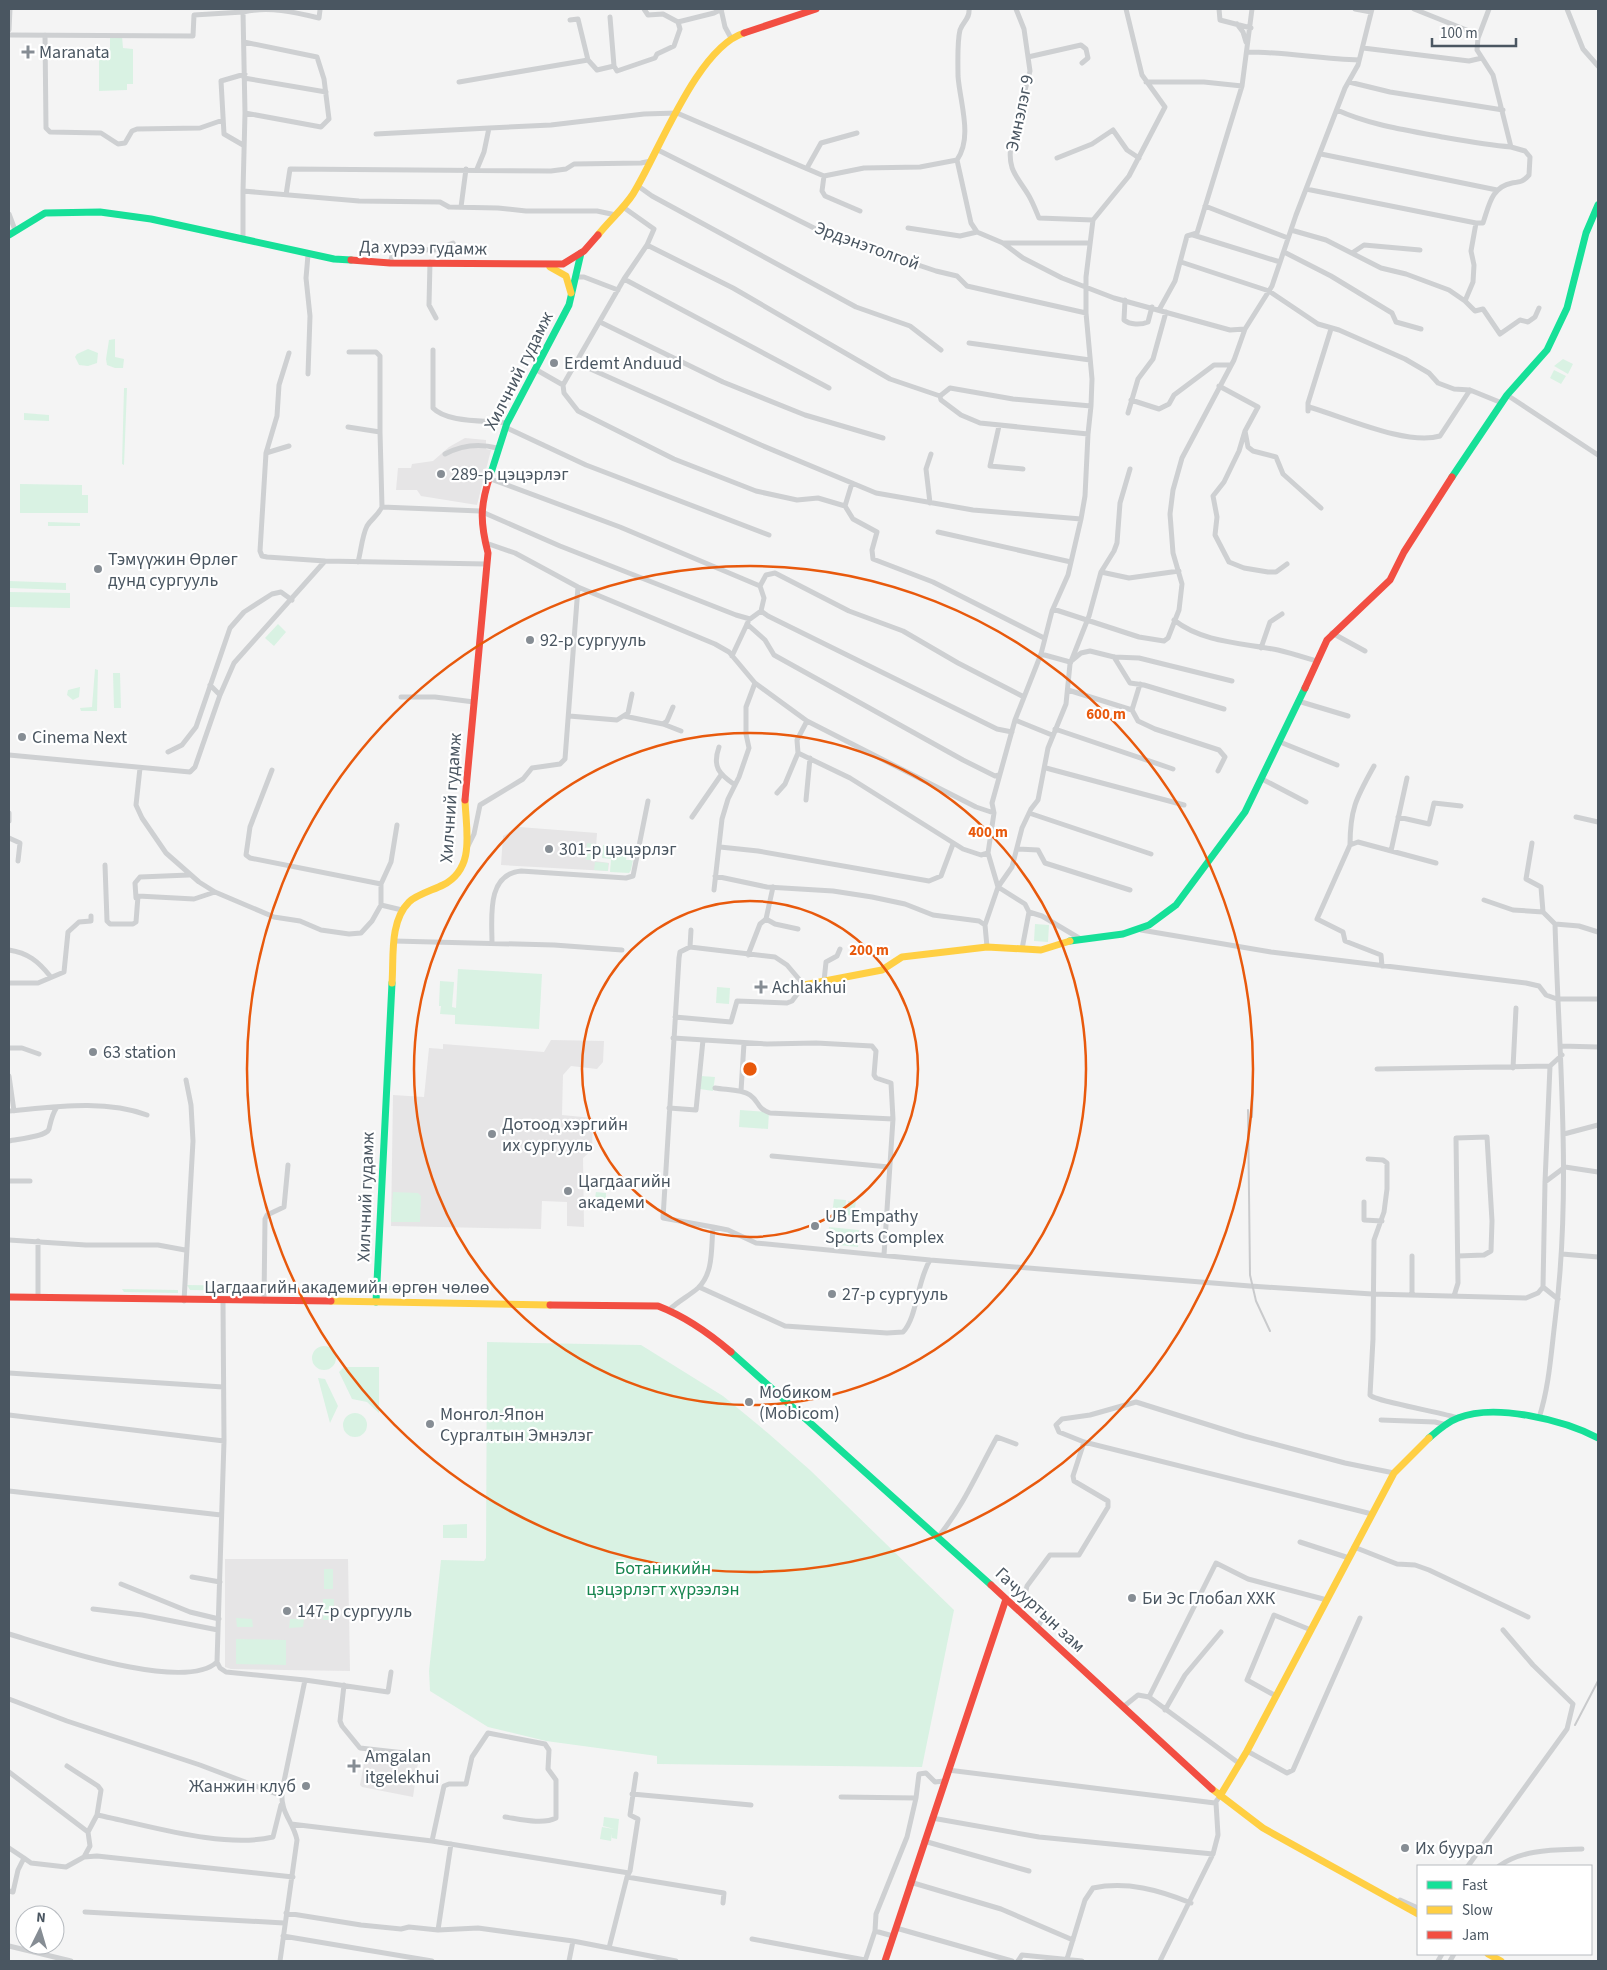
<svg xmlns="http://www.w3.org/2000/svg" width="1607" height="1970" viewBox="0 0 1607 1970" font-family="'Source Sans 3',sans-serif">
  <rect width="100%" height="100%" fill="#f4f4f4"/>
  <path fill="#e6e5e6" d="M465 438 486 440V449L491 450 477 505 421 496 417 490H396L398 468H411L412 464 433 461 449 447Z
    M519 827 597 833 595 861 609 863 608 871 501 865 503 836Z
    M551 1040 604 1041 603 1062 597 1069 571 1066 563 1075 562 1115 593 1118 592 1150 583 1158 584 1227 567 1226V1202L542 1201 541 1229 391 1226 393 1095 424 1097 429 1048 443 1049V1044L544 1052Z
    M225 1559H348L350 1671 231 1669 225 1667Z
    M366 1753 401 1755V1759L418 1762 413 1797 362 1787 360 1785Z"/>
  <path fill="#d9f2e3" d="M110 36H122L123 48 133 49V84H127V90L99 91V48H110Z
    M115 339V357L124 359 123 368H115L107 365 106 359 109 340Z
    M88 349 98 353 97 363 88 366 79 365 75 357 77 354Z
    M1563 359 1573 364 1568 374 1554 366Z
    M1554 370 1566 376 1561 384 1550 378Z
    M124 388H127L124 465 122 464Z
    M24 413 49 415V421L24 420Z
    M20 484 82 485V495H88V513H20Z
    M48 522 80 523V526H48Z
    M9 581 66 583V590L9 588Z
    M9 592 70 593V608L9 607Z
    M278 624 286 632 274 646 265 638Z
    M95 669 98 670 97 711H81L80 708 92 707Z
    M113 673H120L121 708H114Z
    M80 687 79 697 73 700 67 695 68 690Z
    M587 843 595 844 594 860H586Z
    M603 845 628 848 626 860H633L631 870 629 873 610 872 611 859 602 858Z
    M595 862 608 863V871L594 870Z
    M1035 924 1049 925 1048 942 1034 941Z
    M458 969 542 974 539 1029 455 1024V1015L440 1014 441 1006H439L440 981 454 982 452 1007 456 1008Z
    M717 987 730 988 729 1004 716 1003Z
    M701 1076 715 1077 713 1091 700 1089Z
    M740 1110 769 1112 768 1129 739 1127Z
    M393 1192 418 1193 421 1196 420 1222H391Z
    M596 1192 606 1193V1205L594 1204Z
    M834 1199 846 1200 844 1224 831 1222Z
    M848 1201H856L854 1216 847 1215Z
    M829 1227 859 1230 858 1247 828 1244Z
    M187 1285 260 1286 256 1291 190 1290Z
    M386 1286H429L430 1289 388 1290Z
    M122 1289 178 1290V1293L124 1292Z
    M300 1290 356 1291V1293H299Z
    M487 1342 641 1345 723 1396 769 1434 811 1471 954 1610 922 1767 657 1764V1756L546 1741 488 1727 430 1691 429 1671 441 1560 484 1561 486 1558Z
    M312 1358a12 12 0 1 1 24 0a12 12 0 1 1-24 0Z
    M344 1367H379V1413L367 1402 352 1399 339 1372Z
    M318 1378 325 1379 338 1406 330 1423Z
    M343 1425a12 12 0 1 1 24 0a12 12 0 1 1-24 0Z
    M467 1524V1538H443V1525Z
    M324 1569H333V1589H324Z
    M323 1599H334L333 1620H323Z
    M236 1618 252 1619 253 1627H237Z
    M290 1619H304L303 1627 289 1628Z
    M236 1639 286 1640V1665L236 1664Z
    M604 1817 619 1819 617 1839 612 1838V1834L611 1841 600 1839 602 1827 614 1829 603 1826Z"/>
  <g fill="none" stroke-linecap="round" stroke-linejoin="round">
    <path stroke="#ced0d2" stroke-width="5" d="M644 9 648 15 663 14 678 22
      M721 9 725 27 731 38
      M1016 9 1024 29 1030 71 1011 145C1007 171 1018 177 1029 196 1033 203 1036 211 1039 218L1093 220
      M1219 9 1220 20 1251 28
      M1355 9 1371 12
      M1414 9 1479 35
      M1567 9 1583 49 1598 66
      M610 17 614 66
      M570 20 578 19 588 60
      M1237 24 1243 32 1246 42
      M9 30 10 9
      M9 35 193 36 194 15 243 12
      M45 35 46 128 50 132 101 133 118 144 125 143 132 131 137 129 200 128 223 120
      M244 42 317 57 324 79 329 119 321 127 245 113
      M1363 48 1469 61 1482 58
      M1247 52C1285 52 1321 59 1359 60
      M1028 57 1081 45 1086 49 1088 58 1082 63
      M244 78 326 92
      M459 82 588 60 597 70 614 66 617 71 655 58 657 54 674 46 680 29 678 22 714 13 722 9
      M1146 82H1204L1242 86
      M1349 82 1390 92 1503 110
      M1337 110C1370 125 1406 130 1442 137 1465 141 1487 145 1511 147
      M376 134 489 128
      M243 145 224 134 221 81 245 74
      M658 150 826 234 936 271 957 276 967 286 1086 313
      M1321 154 1497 190
      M1057 158 1092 144 1113 130 1127 150 1139 158
      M957 160 971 223 977 232 1003 243 1023 258 1062 278 1114 298 1230 330 1245 329
      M807 168 821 143 857 133
      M477 169 484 152 489 128 551 125 644 114 677 113 824 176 864 168 920 167 957 160C973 137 960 103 958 76 958 63 957 42 960 30 963 21 970 19 969 9
      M824 176 822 191 825 196 860 211
      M638 186 652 196 856 307 910 326 941 350
      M1306 189 1476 223
      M243 191 245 113 243 12C269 6 294 12 319 18L320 10
      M286 195 290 169 551 171 566 169 574 164 641 163 651 161
      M1205 206 1288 238
      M461 207 466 169
      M623 207 654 229 647 245 624 279 563 385 564 393 578 411 674 459 756 491 797 500 818 498 845 506 853 519 877 532 872 550 873 559 933 582 1044 638
      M9 214 15 230
      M908 228 960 236 977 232
      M1291 230 1326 240 1381 268 1406 274 1449 290 1465 301 1473 282 1474 265 1471 251 1476 223H1483C1489 206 1491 187 1512 183 1520 182 1523 182 1529 175L1530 157 1525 151 1511 147 1493 75 1477 50 1478 38 1489 9
      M1193 235 1280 262
      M243 240V191L359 201 440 202 449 207 498 208 526 211H597L616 215
      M1003 243H1090
      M647 245 733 288 890 379 940 396 941 400 961 415 980 423 1088 434
      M1284 252 1331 276 1392 313 1396 322 1421 329
      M1352 253 1364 245 1420 250
      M308 255 306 278 310 316 308 374
      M430 262 429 305 436 318
      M1181 262 1269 291 1318 324 1339 330 1405 359 1429 373 1438 383 1454 389 1470 390 1502 403
      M390 263 393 253 399 249 435 250 453 243
      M577 277H584L618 290
      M624 279 829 388
      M1125 300 1124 320C1130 325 1141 325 1148 322L1152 307
      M1465 301 1475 311 1483 309 1500 334 1520 320 1528 322 1535 317 1539 308
      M1159 310 1175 281 1187 236 1197 233 1242 86 1252 9
      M600 322 723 382 805 415 883 438
      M969 343 1090 360
      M433 350V408C447 423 486 420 507 423
      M349 352H376L380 356V432
      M577 363 761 445 876 493 973 510 1081 519
      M535 369 563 385
      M1219 386 1258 407 1245 431 1248 447 1253 451 1276 457 1283 474 1321 508
      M1507 395 1598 455
      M940 396 950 388 1013 399 1091 406
      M1131 400 1159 409 1169 404 1174 395 1214 365H1231
      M1309 407C1344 417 1407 446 1440 436L1470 390
      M1308 411V403L1331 329
      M1128 413 1138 379 1153 359 1166 312
      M999 426 990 466 1023 469
      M348 427 380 432 382 507 480 511 560 546 736 615 750 619 761 611
      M505 427 586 465 769 535
      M1245 431 1239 451 1224 482 1213 496 1217 517 1215 535 1229 562 1244 568 1268 572H1276L1287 564
      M289 446 266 453 260 551 262 556 267 557 325 561
      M266 453 277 416 279 385 289 353
      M445 454C462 445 478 443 497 448
      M488 478 620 527 760 586 764 598 761 611 768 616 997 729 1012 732
      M930 503 926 469 931 454
      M845 506 852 483
      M938 532 1071 562
      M486 543 515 553 578 587 715 644 729 652 755 683 807 721 976 807 994 813
      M358 562C361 551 362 536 367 526 371 519 377 517 382 507
      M1101 572 1129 578 1179 571
      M760 586 766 575 775 573 849 611 903 631 958 663 1024 697
      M1053 609 1139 637 1164 641 1168 638 1179 610 1182 584 1173 553 1170 514 1173 490 1182 458 1234 360 1245 329 1272 286 1296 215 1345 88 1358 65 1372 9
      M1174 620C1203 643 1244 643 1278 650 1291 653 1303 657 1316 661
      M747 624 765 640 774 655 963 760 995 776 999 775
      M1332 633 1365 651
      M1261 648 1270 622 1282 614
      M1041 654 1070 662 1081 653 1090 651 1114 657 1139 658 1232 681
      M732 656 748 622
      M1114 657 1130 683 1144 685 1224 709
      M210 685 220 695
      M1068 690 1132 710 1138 721 1155 729 1219 750 1225 757 1218 771
      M401 697H435L474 702
      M1298 701 1348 716
      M1132 710 1140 684
      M569 716 617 720 628 713 632 694
      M624 716 663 724 667 721 673 707
      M1015 720 1052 735
      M807 721 797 740 798 753 850 778 963 849 981 855 988 853
      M663 724 681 731
      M1055 729 1173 769
      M1280 742 1337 765
      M719 747C712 767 719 774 735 785
      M168 752 182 745 196 727 230 628 244 612 272 594 281 592 292 600
      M9 755 190 772 195 767 220 695 234 663 325 561 486 564
      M140 768 136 805 142 818 166 853 199 882 215 892 274 917 300 921 321 930 349 934 361 933 372 921 381 905 402 910
      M1046 768 1184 805
      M272 770 250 827 246 855 250 858 381 884
      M1262 779 1306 802
      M777 793 785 784 798 753
      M806 800 810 758
      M9 813V821
      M1029 813 1151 854
      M692 817 721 775
      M1398 817 1429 824 1434 803 1461 806
      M1576 817 1598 822
      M9 838 20 843 18 861
      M1532 843 1526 879 1541 887 1543 912 1555 924C1559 1057 1572 1189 1555 1321 1551 1354 1549 1387 1539 1418
      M1350 845C1350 808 1357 797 1374 766
      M720 847 758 851 929 881 941 876 953 844
      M467 848 474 834 480 805 523 779 532 768 560 764 565 759 578 587
      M1018 849 1038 850 1045 863 1130 890
      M1391 851 1407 778
      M105 865 107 921 110 924H133L136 922 138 896 194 899 215 892
      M715 876 767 887 833 891 872 897 905 904 933 915 979 921 985 925 987 947
      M714 890 722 819 728 799 739 777 749 748 746 734V707L755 683
      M136 898 135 883 140 877 189 875
      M1484 900 1513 910 1543 912
      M381 905V884L391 862 397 825
      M1029 912 1042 916 1079 938
      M766 919 775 924 798 929
      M1555 924 1579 926 1598 932
      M985 925 998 887 1012 867 1022 828 1031 809 1038 800 1048 748 1066 704 1070 664 1089 616 1101 572 1114 551 1117 543 1120 503 1130 469
      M1141 930 1271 952 1526 983 1539 986 1546 995 1557 999H1598
      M394 941 554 945 622 950
      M492 943C492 918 486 874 521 871L626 878 633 876 648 801
      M1022 949 1029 912 1025 904 998 887 988 853 994 813 992 803 1015 720 1041 654 1052 611 1068 575 1081 519 1085 496 1088 434 1091 406 1092 379 1086 313V277L1093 220 1129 176 1165 107 1142 75 1126 9
      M9 950C28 953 38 961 50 976
      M748 955 760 924 766 919 773 887
      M1382 966 1381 955 1345 941 1343 932 1317 919 1350 845 1358 842 1436 863
      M824 981 826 962 837 956 840 949
      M9 983H38L64 972 68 932 79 922 91 921V916
      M675 1017 731 1022 737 1001 787 1003 792 1001 804 985 787 965 775 957 690 947 691 930
      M673 1038 767 1044 816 1043 872 1046 876 1051 874 1075 876 1078 891 1083 893 1119 884 1255
      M1561 1046 1598 1047
      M9 1048H22L39 1054
      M1513 1068 1516 1008
      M1377 1069 1550 1066 1562 1055
      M9 1076 14 1111
      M715 1088C726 1090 741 1089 750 1095 760 1102 756 1108 770 1113L893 1119
      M741 1091 744 1043
      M669 1108 696 1110 703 1040
      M9 1111C53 1107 105 1099 147 1115
      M1564 1134 1598 1125
      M9 1141C18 1139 46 1137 49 1129 51 1120 52 1114 57 1107
      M772 1156 889 1167
      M1368 1159 1383 1160 1387 1163V1189L1384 1212 1374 1240 1373 1339 1370 1395C1374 1401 1444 1413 1458 1418
      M9 1181H30
      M1545 1182 1550 1066
      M1364 1202V1220L1382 1221
      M713 1227 728 1230 756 1243 930 1260
      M9 1240 86 1245H158L185 1250
      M38 1241V1297
      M1562 1254 1598 1257
      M1412 1256V1294
      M699 1287 785 1326 887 1333 903 1332C917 1318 917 1281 930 1260L1250 1286 1372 1294 1526 1298 1538 1293 1543 1287 1545 1182 1565 1167 1598 1172
      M1543 1287 1558 1299
      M1454 1296 1458 1283 1456 1138 1487 1137 1492 1221 1491 1251 1484 1255 1458 1256
      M184 1301 193 1141 191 1105 186 1080
      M223 1301 224 1441 217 1662 220 1668 226 1672 305 1680 282 1791C280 1813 293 1821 297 1840L280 1961
      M264 1301 265 1219 267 1215 284 1207 288 1165
      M669 1310C678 1301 689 1296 698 1288 714 1273 711 1247 713 1227L663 1218 679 958 680 952 690 947
      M9 1373 223 1387
      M9 1415 224 1441
      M1381 1420 1435 1422 1447 1425
      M9 1491 221 1515
      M1372 1514 1084 1442 1059 1432 1056 1425 1062 1419 1090 1415 1136 1402 1244 1436 1345 1463 1394 1473
      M938 1537C963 1507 978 1471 997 1437L1016 1444
      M1300 1542 1349 1558
      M1354 1547 1397 1564 1415 1565 1429 1570 1528 1617
      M192 1577 220 1582
      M121 1584 190 1612 219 1619
      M93 1609 142 1615 218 1630
      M1038 1627 1044 1615 1025 1595 1027 1586 1050 1555H1079L1108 1507V1501L1074 1481 1073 1476 1084 1442
      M9 1634C49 1646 184 1693 217 1662
      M305 1680 388 1692 391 1672
      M344 1685 340 1721 342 1726 360 1748 405 1753
      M1276 1696 1247 1680 1274 1615 1311 1630
      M1149 1697 1216 1563 1248 1579 1327 1600
      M9 1699 67 1721 200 1765 282 1796
      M1123 1707 1138 1695 1149 1697 1240 1764
      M1165 1710 1185 1675 1221 1632
      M1247 1751 1287 1773 1293 1770 1360 1618
      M67 1766 98 1786 101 1790 97 1815
      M948 1770 1215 1803 1220 1796
      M9 1772 88 1832
      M632 1794 751 1805
      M841 1797 916 1798
      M932 1818 1039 1837 1213 1854
      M291 1824 432 1841 629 1873
      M432 1841 444 1786 449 1784H466L472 1757 488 1733 545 1744 549 1750 548 1769 556 1780V1818C543 1825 519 1819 505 1817
      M924 1841 1029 1871
      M9 1848 24 1858
      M84 1857 97 1856 293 1877
      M1468 1866 1567 1729 1573 1704 1533 1665 1503 1630
      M1499 1866C1523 1849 1554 1850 1582 1849
      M627 1877 724 1893 723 1903
      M910 1882 1001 1909 1073 1940
      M9 1891 13 1892 18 1870 24 1858 31 1863 66 1867 84 1857 90 1846 88 1832 97 1815C148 1825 222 1849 273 1837L281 1805
      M1400 1900 1418 1908
      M85 1912 284 1923
      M286 1913 361 1925 401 1929 409 1927 438 1930 478 1928 573 1941 676 1961
      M896 1928 1012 1961
      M438 1930 451 1844
      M875 1931 893 1936
      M283 1936 432 1961
      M752 1939 865 1960
      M9 1946 71 1961
      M609 1948 627 1877 630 1871 638 1819 630 1815 636 1774
      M1067 1959 1085 1900 1093 1888C1127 1881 1159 1890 1191 1903
      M569 1961 573 1941
      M865 1961 875 1931 876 1914 907 1837 916 1798 919 1774 926 1773 935 1782 944 1781
      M1018 1961 1022 1955 1082 1961
      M1160 1961 1213 1854 1218 1835 1216 1803
      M1438 1961 1442 1954
      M1450 1961 1454 1954"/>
    <path stroke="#16e098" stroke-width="7" d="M9 235 45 213 100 212 151 219 334 259 351 260
      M490 476 507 423 569 305 581 253
      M1452 477 1507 395 1547 350 1567 308 1586 233 1598 205
      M1070 941 1123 934 1149 925 1176 905 1245 812 1305 688
      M376 1302 392 983
      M731 1352 991 1585
      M1429 1438C1437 1431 1447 1422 1458 1418 1495 1403 1564 1420 1598 1438"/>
    <path stroke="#ffcf43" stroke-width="7" d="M598 235C609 221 624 208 633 194 659 152 697 48 744 33
      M550 267 566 276 571 293
      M392 983C394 958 389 922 409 902 416 895 433 890 443 885 476 868 466 831 465 800
      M804 985 882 970 902 957 987 947 1041 950 1070 941
      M331 1301 550 1305
      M1212 1789 1263 1828 1418 1914
      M1220 1796 1247 1751 1394 1473 1429 1438
      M1488 1954 1501 1961"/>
    <path stroke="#f24e42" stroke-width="7" d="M744 33 816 9
      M351 260 390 263 563 264 584 251 598 235
      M1305 688 1327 640 1390 580 1404 552 1452 477
      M465 800 488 553C480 522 480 506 490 476
      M9 1297 331 1301
      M550 1305 658 1306C684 1316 710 1334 731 1352
      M991 1585 1212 1789
      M885 1961 1006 1599"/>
    <path stroke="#c9cacc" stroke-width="2" d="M1248 1110 1250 1275 1256 1301 1270 1331
      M1252 1117 1253 1074
      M1575 1725 1598 1681"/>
  </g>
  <g fill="none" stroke="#e8590c" stroke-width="2.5">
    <circle cx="750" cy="1069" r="168"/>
    <circle cx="750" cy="1069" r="336"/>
    <circle cx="750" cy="1069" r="503"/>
  </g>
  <g fill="#868d94" stroke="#fff" stroke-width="2">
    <path d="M25.5 44.5h5v5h5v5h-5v5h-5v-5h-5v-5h5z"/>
    <circle cx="554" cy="363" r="5"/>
    <circle cx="441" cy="474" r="5"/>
    <circle cx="98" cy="569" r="5"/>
    <circle cx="530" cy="640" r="5"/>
    <circle cx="22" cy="737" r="5"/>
    <circle cx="549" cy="849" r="5"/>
    <path d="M758.5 979.5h5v5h5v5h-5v5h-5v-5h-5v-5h5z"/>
    <circle cx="93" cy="1052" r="5"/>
    <circle cx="492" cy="1134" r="5"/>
    <circle cx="568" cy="1191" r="5"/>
    <circle cx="815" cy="1226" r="5"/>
    <circle cx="832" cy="1294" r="5"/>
    <circle cx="749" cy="1402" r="5"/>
    <circle cx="430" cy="1424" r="5"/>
    <circle cx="1132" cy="1598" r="5"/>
    <circle cx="287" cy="1611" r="5"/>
    <path d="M351.5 1758.5h5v5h5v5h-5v5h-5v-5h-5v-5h5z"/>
    <circle cx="306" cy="1786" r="5"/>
    <circle cx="1405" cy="1848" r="5"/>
  </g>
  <g text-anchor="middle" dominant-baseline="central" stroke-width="4.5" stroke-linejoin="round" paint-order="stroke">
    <g font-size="18" fill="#4a5661" stroke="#fff" text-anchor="start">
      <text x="39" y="52">Maranata</text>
      <text x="564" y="363">Erdemt Anduud</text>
      <text x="451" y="474">289-р цэцэрлэг</text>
      <text x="108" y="559">Тэмүүжин Өрлөг<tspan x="108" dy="21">дунд сургууль</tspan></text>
      <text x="540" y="640">92-р сургууль</text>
      <text x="32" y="737">Cinema Next</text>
      <text x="559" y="849">301-р цэцэрлэг</text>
      <text x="772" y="987">Achlakhui</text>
      <text x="103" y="1052">63 station</text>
      <text x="502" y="1124">Дотоод хэргийн<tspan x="502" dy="21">их сургууль</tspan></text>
      <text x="578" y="1181">Цагдаагийн<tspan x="578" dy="21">академи</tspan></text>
      <text x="825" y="1216">UB Empathy<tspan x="825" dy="21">Sports Complex</tspan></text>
      <text x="842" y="1294">27-р сургууль</text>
      <text x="759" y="1392">Мобиком<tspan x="759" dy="21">(Mobicom)</tspan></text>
      <text x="440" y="1414">Монгол-Япон<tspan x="440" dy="21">Сургалтын Эмнэлэг</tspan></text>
      <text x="1142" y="1598">Би Эс Глобал ХХК</text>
      <text x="297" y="1611">147-р сургууль</text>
      <text x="365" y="1756">Amgalan<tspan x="365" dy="21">itgelekhui</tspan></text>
      <text x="296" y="1786" text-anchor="end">Жанжин клуб</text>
      <text x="1415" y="1848">Их буурал</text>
    </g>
    <g font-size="18" fill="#4a5661" stroke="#fff">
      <text transform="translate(1020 113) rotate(-78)">Эмнэлэг 9</text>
      <text transform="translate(867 246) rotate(20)">Эрдэнэтолгой</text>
      <text transform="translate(423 248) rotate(1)">Да хүрээ гудамж</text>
      <text transform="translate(519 371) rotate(-63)">Хилчний гудамж</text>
      <text transform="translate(451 798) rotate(-86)">Хилчний гудамж</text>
      <text transform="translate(366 1197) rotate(-88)">Хилчний гудамж</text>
      <text x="347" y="1287">Цагдаагийн академийн өргөн чөлөө</text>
      <text transform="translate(1040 1610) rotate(43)">Гачууртын зам</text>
    </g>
    <g font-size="18" fill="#17864f" stroke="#fff">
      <text x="663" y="1568">Ботаникийн<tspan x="663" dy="21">цэцэрлэгт хүрээлэн</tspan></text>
    </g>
  </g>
  <circle cx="750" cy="1069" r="8" fill="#e8590c" stroke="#fff" stroke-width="2.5"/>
  <g font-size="15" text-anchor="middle" font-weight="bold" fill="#e8590c" stroke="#fff" stroke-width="4.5" stroke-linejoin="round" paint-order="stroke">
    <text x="1106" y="719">600 m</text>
    <text x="988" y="837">400 m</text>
    <text x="869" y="955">200 m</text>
  </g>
  <rect width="1607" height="1970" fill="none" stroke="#4a5661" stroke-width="20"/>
  <rect x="1417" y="1865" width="175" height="90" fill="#ffffff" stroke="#b7bbc0"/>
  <rect x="1427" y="1881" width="25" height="8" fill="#16e098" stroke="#b7bbc0"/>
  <text x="1462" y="1890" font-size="15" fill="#4a5661">Fast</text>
  <rect x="1427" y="1906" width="25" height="8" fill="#ffcf43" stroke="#b7bbc0"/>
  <text x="1462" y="1915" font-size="15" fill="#4a5661">Slow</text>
  <rect x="1427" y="1931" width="25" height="8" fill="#f24e42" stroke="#b7bbc0"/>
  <text x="1462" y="1940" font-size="15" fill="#4a5661">Jam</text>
  <g transform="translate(40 1930) rotate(5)"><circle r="24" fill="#ffffff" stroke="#b7bbc0"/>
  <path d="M0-4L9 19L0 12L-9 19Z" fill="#868d94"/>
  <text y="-8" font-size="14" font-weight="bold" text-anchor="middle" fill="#4a5661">N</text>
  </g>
  <path d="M1432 38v8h84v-8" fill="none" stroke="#4a5661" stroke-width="2.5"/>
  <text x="1440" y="38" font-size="15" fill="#4a5661" stroke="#ffffff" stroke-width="4" paint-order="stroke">100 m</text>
</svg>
